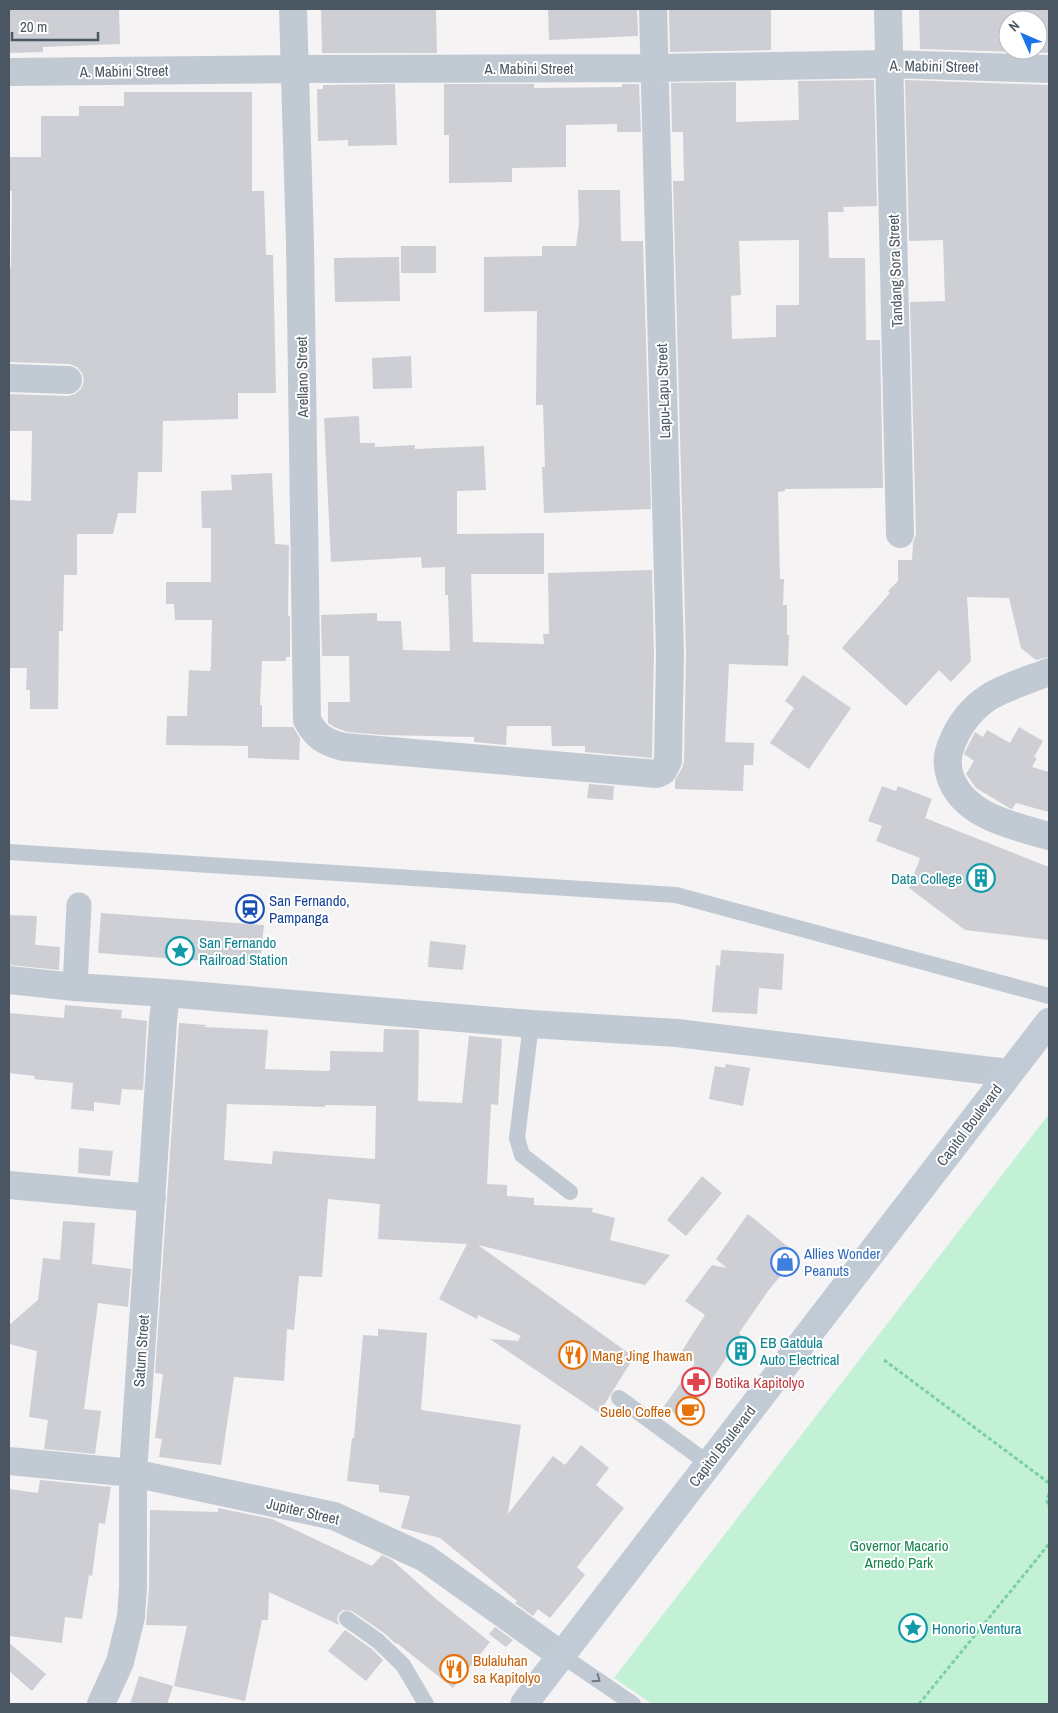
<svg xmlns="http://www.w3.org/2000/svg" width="1058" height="1713" viewBox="0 0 1058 1713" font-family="'Archivo Narrow',sans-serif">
  <rect width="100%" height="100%" fill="#f5f3f3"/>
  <path fill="#c3f1d5" d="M1049 1114V1704H652L614 1678Z"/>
  <path fill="#cdcfd5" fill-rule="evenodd" d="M9 9H119L120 44 43 47V52L9 53Z
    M321 9H436L437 53H322Z
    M548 9H637L638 36 549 40Z
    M669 9H771V50L670 52Z
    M919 9H1049V53L920 49ZM1008 20H1038V50H1008Z
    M874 80 877 206 843 207 844 212H828L829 258H865L866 340H880L883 488 785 489V491L778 492 780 579H784L783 605H787V635H789L788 666 729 664 725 742 754 743 753 765H744L743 791 675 789V780L682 768 684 761 686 654 673 181H684L683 132H672L671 83 736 82V122L799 120 798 81ZM799 240V305H776V337L732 339 731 296 741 295 739 241Z
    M905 80 1049 85V657L1036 660 1021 648 1009 598 967 597 971 661 951 682 939 670 906 706 842 648 890 593 888 591 898 581V560H912L913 543 916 534 910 302 945 301 943 240 909 241Z
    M395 84 397 145 348 146V140L318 141 317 89H323V85Z
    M444 84H534V88L622 87V84H639L641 132H617V124L566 125V167L512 168V182L449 183V135H444Z
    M124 92H252V191H264L266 255H273L276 393H238V419L163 421 162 472H138L136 513H118L113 534H77V575H64L63 631H59L58 709H30V690H26L27 668H10L9 500 31 501 32 431H9V394L68 396 75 394 81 389 84 380 82 373 77 367 69 364 9 362V268H11L12 191H9V157H41V116H79V106H124Z
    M578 190H620L621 241H643L651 509 544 513 542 467H545L543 405H536L537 311 484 312V257L542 256V246H576L579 224Z
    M401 246H436V273H401Z
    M399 257 400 301 335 302 334 258Z
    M411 356 412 388 373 389 372 358Z
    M359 416 360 443H375V447L415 445V449L484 446 486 490 457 491V534L544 533V574H471L473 642 544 644 543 634H549L548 573 652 570 654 654 652 758 585 752V746H552L551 726H507L506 745 474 742V737L383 735 347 732 334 727 328 723V702H350L349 656H322L321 615 377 613V621H401L403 650 450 651 448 595H445V567L422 568 421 557 331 562 324 418Z
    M272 473 275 544 289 545 288 616H290V657H286V661H262L260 705H262V727H293L300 738 299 760 248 758V746L166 745 167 716H187L189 670 210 671 211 666 212 620H175L174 604H166V582H211V528H202L201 491 232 490 231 475Z
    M803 675 851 708 809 769 770 743 794 708 785 701Z
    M1019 727 1043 741 1034 757 1037 758 1032 767 1049 772V812L1016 803 1012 809H1011L976 788 966 774 974 761 964 754 975 732 983 737 987 730 1010 743Z
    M589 784 614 786 613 800 587 798Z
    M882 786 896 791 898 786 932 799 925 818 1049 867V940L965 930 909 888 920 858 876 841 882 826 868 821Z
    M101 913 264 925 260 965 98 953Z
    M9 915 37 916 35 945 60 947 59 970 9 965Z
    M430 941 466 945 463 970 428 967Z
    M721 950 784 954 782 990 759 988 757 1014 712 1012 716 965 720 966Z
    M65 1005 122 1010 121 1018 147 1021 143 1090 122 1089 120 1105 94 1102V1111L71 1109 73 1083 34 1079 35 1076 9 1073V1013L64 1018Z
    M179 1023 207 1025 204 1027 268 1030 265 1069 328 1071 330 1070V1051L383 1052 384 1029 419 1030 418 1101 462 1103 469 1036 502 1039 498 1105 491 1104 487 1184 507 1185V1196L534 1198V1205L593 1208 592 1212 615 1218 610 1240 670 1255 645 1285 478 1245 634 1357 599 1413 490 1339 520 1341 518 1340 521 1336 478 1315 477 1319 439 1299 467 1244 378 1239 380 1204 328 1199 322 1277 299 1276 294 1330 287 1329 284 1381 234 1377 221 1465 159 1457 162 1439 155 1438 163 1374 155 1373ZM227 1104 325 1107V1105L376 1106 375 1159 273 1151 272 1164 224 1160Z
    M726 1064 750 1068 743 1106 709 1099 715 1066 725 1068Z
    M79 1148 113 1151 110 1176 78 1173Z
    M702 1176 722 1193 686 1236 667 1220Z
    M748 1214 798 1255 768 1291 739 1333 756 1351 740 1366 729 1354 697 1401 705 1407 692 1426 664 1406 695 1363 680 1354 705 1315 685 1301 712 1265 727 1268 716 1259Z
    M63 1221 95 1223 92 1264 131 1269 128 1307 98 1303 84 1409 101 1411 95 1454 44 1449 48 1420 29 1417 37 1351 9 1344V1325L38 1300 43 1258 60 1260Z
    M378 1329 427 1333 421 1410 521 1425 508 1514 553 1456 565 1465 581 1445 609 1468 596 1485 624 1508 577 1567 585 1575 550 1618 538 1609 533 1616 515 1603 517 1601 440 1538 401 1528 410 1496 379 1492V1485L347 1481 352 1438H354L363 1335 378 1336Z
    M40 1480 111 1487 105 1524 99 1523 92 1576 89 1575 82 1619 65 1617 62 1643 9 1636V1489L38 1493Z
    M218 1508 272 1519 372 1566 382 1555 392 1560 436 1599 490 1642 453 1688 397 1643 396 1644 384 1633 352 1611 343 1610 339 1613 337 1619 339 1625 269 1592 268 1620H262L245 1701 174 1686 187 1626 146 1625 149 1587 150 1510 218 1512Z
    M495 1627 513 1640 506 1647 489 1634Z
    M345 1630 372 1649 383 1660 366 1681 328 1651Z
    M9 1643 46 1674 32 1691 9 1671Z
    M139 1676 173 1686 167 1704H130Z"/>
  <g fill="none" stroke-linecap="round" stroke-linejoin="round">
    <path stroke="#7ad0a6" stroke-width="3" stroke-dasharray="4 2.5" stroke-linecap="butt" d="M884 1360 1049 1483
      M1049 1494 1047 1500 1049 1508
      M919 1704 1049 1544"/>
    <path stroke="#c1cad2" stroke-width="16" d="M9 852 676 895 1049 996
      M531 1024 517 1138 522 1155 570 1192
      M619 1398 709 1464
      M347 1619 378 1641 403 1665 426 1704
      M561 1655 633 1704"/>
    <path stroke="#c1cad2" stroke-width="25" d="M75 987 79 905"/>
    <path stroke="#c1cad2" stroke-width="28" d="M293 9 300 243 307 720C316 737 326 743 344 747L657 774 663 771 668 761 670 654 653 9
      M888 9 900 534
      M9 72 296 69 654 68 889 64 1049 69
      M9 378 68 380
      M1049 672C1031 679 1005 687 989 697 972 708 960 723 952 743 947 754 946 764 950 776 963 816 1013 826 1049 836
      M9 980 75 987 166 993 531 1024 677 1033 1008 1073
      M9 1185 152 1198
      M9 1461 133 1473 334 1516 425 1558 561 1655
      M101 1704 120 1662 131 1617 133 1587V1473L163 1021 166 993"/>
    <path stroke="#c1cbd6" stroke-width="28" d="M524 1704 1049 1022"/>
  </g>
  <defs><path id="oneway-chevron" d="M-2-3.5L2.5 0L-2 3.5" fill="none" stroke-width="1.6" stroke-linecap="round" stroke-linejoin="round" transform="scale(1.25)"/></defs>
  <use stroke="#6e7983" href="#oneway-chevron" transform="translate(597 1679) rotate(35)"/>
  <defs>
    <symbol id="building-ring" viewBox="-11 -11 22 22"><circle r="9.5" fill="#fff" stroke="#0f9aa8" stroke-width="1.5"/><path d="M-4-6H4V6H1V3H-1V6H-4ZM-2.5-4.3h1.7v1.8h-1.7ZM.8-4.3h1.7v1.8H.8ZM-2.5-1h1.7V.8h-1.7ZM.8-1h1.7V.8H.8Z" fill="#0f9aa8"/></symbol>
    <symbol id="station-ring" viewBox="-11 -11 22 22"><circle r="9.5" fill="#fff" stroke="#1a4fb4" stroke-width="1.5"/><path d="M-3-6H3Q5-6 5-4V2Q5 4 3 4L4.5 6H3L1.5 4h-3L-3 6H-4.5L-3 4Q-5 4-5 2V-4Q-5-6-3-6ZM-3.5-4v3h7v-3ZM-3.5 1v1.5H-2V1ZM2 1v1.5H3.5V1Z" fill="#1a4fb4"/></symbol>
    <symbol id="sight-ring" viewBox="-11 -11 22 22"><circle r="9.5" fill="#fff" stroke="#0f9aa8" stroke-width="1.5"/><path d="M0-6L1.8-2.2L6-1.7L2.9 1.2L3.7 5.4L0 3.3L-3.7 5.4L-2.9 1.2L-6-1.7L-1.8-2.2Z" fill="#0f9aa8"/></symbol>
    <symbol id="shop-ring" viewBox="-11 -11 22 22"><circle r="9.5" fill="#fff" stroke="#3f7fe0" stroke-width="1.5"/><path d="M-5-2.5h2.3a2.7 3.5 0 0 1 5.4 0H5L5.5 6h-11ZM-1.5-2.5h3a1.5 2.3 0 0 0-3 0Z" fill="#3f7fe0"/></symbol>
    <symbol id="restaurant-ring" viewBox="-11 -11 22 22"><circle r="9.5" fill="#fff" stroke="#e8710a" stroke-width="1.5"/><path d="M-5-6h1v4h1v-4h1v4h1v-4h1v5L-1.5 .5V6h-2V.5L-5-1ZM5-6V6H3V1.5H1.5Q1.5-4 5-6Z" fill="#e8710a"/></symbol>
    <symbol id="pharmacy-ring" viewBox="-11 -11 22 22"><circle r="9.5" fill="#fff" stroke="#e0444e" stroke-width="1.5"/><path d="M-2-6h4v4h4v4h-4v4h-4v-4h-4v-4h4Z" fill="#e0444e"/></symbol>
    <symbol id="cafe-ring" viewBox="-11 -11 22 22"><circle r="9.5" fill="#fff" stroke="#e8710a" stroke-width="1.5"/><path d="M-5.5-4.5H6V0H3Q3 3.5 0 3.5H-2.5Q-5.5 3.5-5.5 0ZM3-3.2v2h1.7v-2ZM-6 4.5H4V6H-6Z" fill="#e8710a"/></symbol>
  </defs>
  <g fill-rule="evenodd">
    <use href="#building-ring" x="965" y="862" width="32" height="32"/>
    <use href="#station-ring" x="234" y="893" width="32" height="32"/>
    <use href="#sight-ring" x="164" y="935" width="32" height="32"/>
    <use href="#shop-ring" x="769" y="1246" width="32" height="32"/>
    <use href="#building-ring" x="725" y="1335" width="32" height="32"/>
    <use href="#restaurant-ring" x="557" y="1339" width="32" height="32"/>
    <use href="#pharmacy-ring" x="680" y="1366" width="32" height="32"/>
    <use href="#cafe-ring" x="674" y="1395" width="32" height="32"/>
    <use href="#sight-ring" x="897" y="1612" width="32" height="32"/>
    <use href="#restaurant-ring" x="438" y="1653" width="32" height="32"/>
  </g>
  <g text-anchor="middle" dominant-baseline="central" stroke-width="4" stroke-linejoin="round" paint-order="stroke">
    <g font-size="15" fill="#4a5661" stroke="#fff">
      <text transform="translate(934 66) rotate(1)">A. Mabini Street</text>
      <text x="529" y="68">A. Mabini Street</text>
      <text transform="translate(124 71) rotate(-1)">A. Mabini Street</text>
      <text transform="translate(895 271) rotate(-92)">Tandang Sora Street</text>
      <text transform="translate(302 377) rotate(-91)">Arellano Street</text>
      <text transform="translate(663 391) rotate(-92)">Lapu-Lapu Street</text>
      <text transform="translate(969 1125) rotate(-53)">Capitol Boulevard</text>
      <text transform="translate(141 1351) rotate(-86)">Saturn Street</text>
      <text transform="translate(722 1446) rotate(-52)">Capitol Boulevard</text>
      <text transform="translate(303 1511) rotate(13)">Jupiter Street</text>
    </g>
    <g font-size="15" fill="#0d838f" stroke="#fff" text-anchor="start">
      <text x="962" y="878" text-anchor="end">Data College</text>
      <text x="199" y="942">San Fernando<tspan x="199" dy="17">Railroad Station</tspan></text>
      <text x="760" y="1342">EB Gatdula<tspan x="760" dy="17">Auto Electrical</tspan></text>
      <text x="932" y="1628">Honorio Ventura</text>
    </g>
    <g font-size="15" fill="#164399" stroke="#fff" text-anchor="start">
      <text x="269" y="900">San Fernando,<tspan x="269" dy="17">Pampanga</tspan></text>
    </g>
    <g font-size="15" fill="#366cbe" stroke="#fff" text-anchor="start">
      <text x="804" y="1253">Allies Wonder<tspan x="804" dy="17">Peanuts</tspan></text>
    </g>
    <g font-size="15" fill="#c56008" stroke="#fff" text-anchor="start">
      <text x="592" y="1355">Mang Jing Ihawan</text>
      <text x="671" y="1411" text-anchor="end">Suelo Coffee</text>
      <text x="473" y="1660">Bulaluhan<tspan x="473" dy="17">sa Kapitolyo</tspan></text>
    </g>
    <g font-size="15" fill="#be3a42" stroke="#fff" text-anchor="start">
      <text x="715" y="1382">Botika Kapitolyo</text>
    </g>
    <g font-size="15" fill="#17864f" stroke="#fff">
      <text x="899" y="1545">Governor Macario<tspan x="899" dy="17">Arnedo Park</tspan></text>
    </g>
  </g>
  <rect width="1058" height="1713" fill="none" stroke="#4a5661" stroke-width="20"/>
  <g transform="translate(1023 35) rotate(315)"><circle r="24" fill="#ffffff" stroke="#b7bbc0"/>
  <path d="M0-4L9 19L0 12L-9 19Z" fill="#1a73e8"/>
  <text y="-8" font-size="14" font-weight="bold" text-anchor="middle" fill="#4a5661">N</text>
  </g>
  <path d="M12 32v8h86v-8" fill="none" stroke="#4a5661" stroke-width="2.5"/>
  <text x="20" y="32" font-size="15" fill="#4a5661" stroke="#ffffff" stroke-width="4" paint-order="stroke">20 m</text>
</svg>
